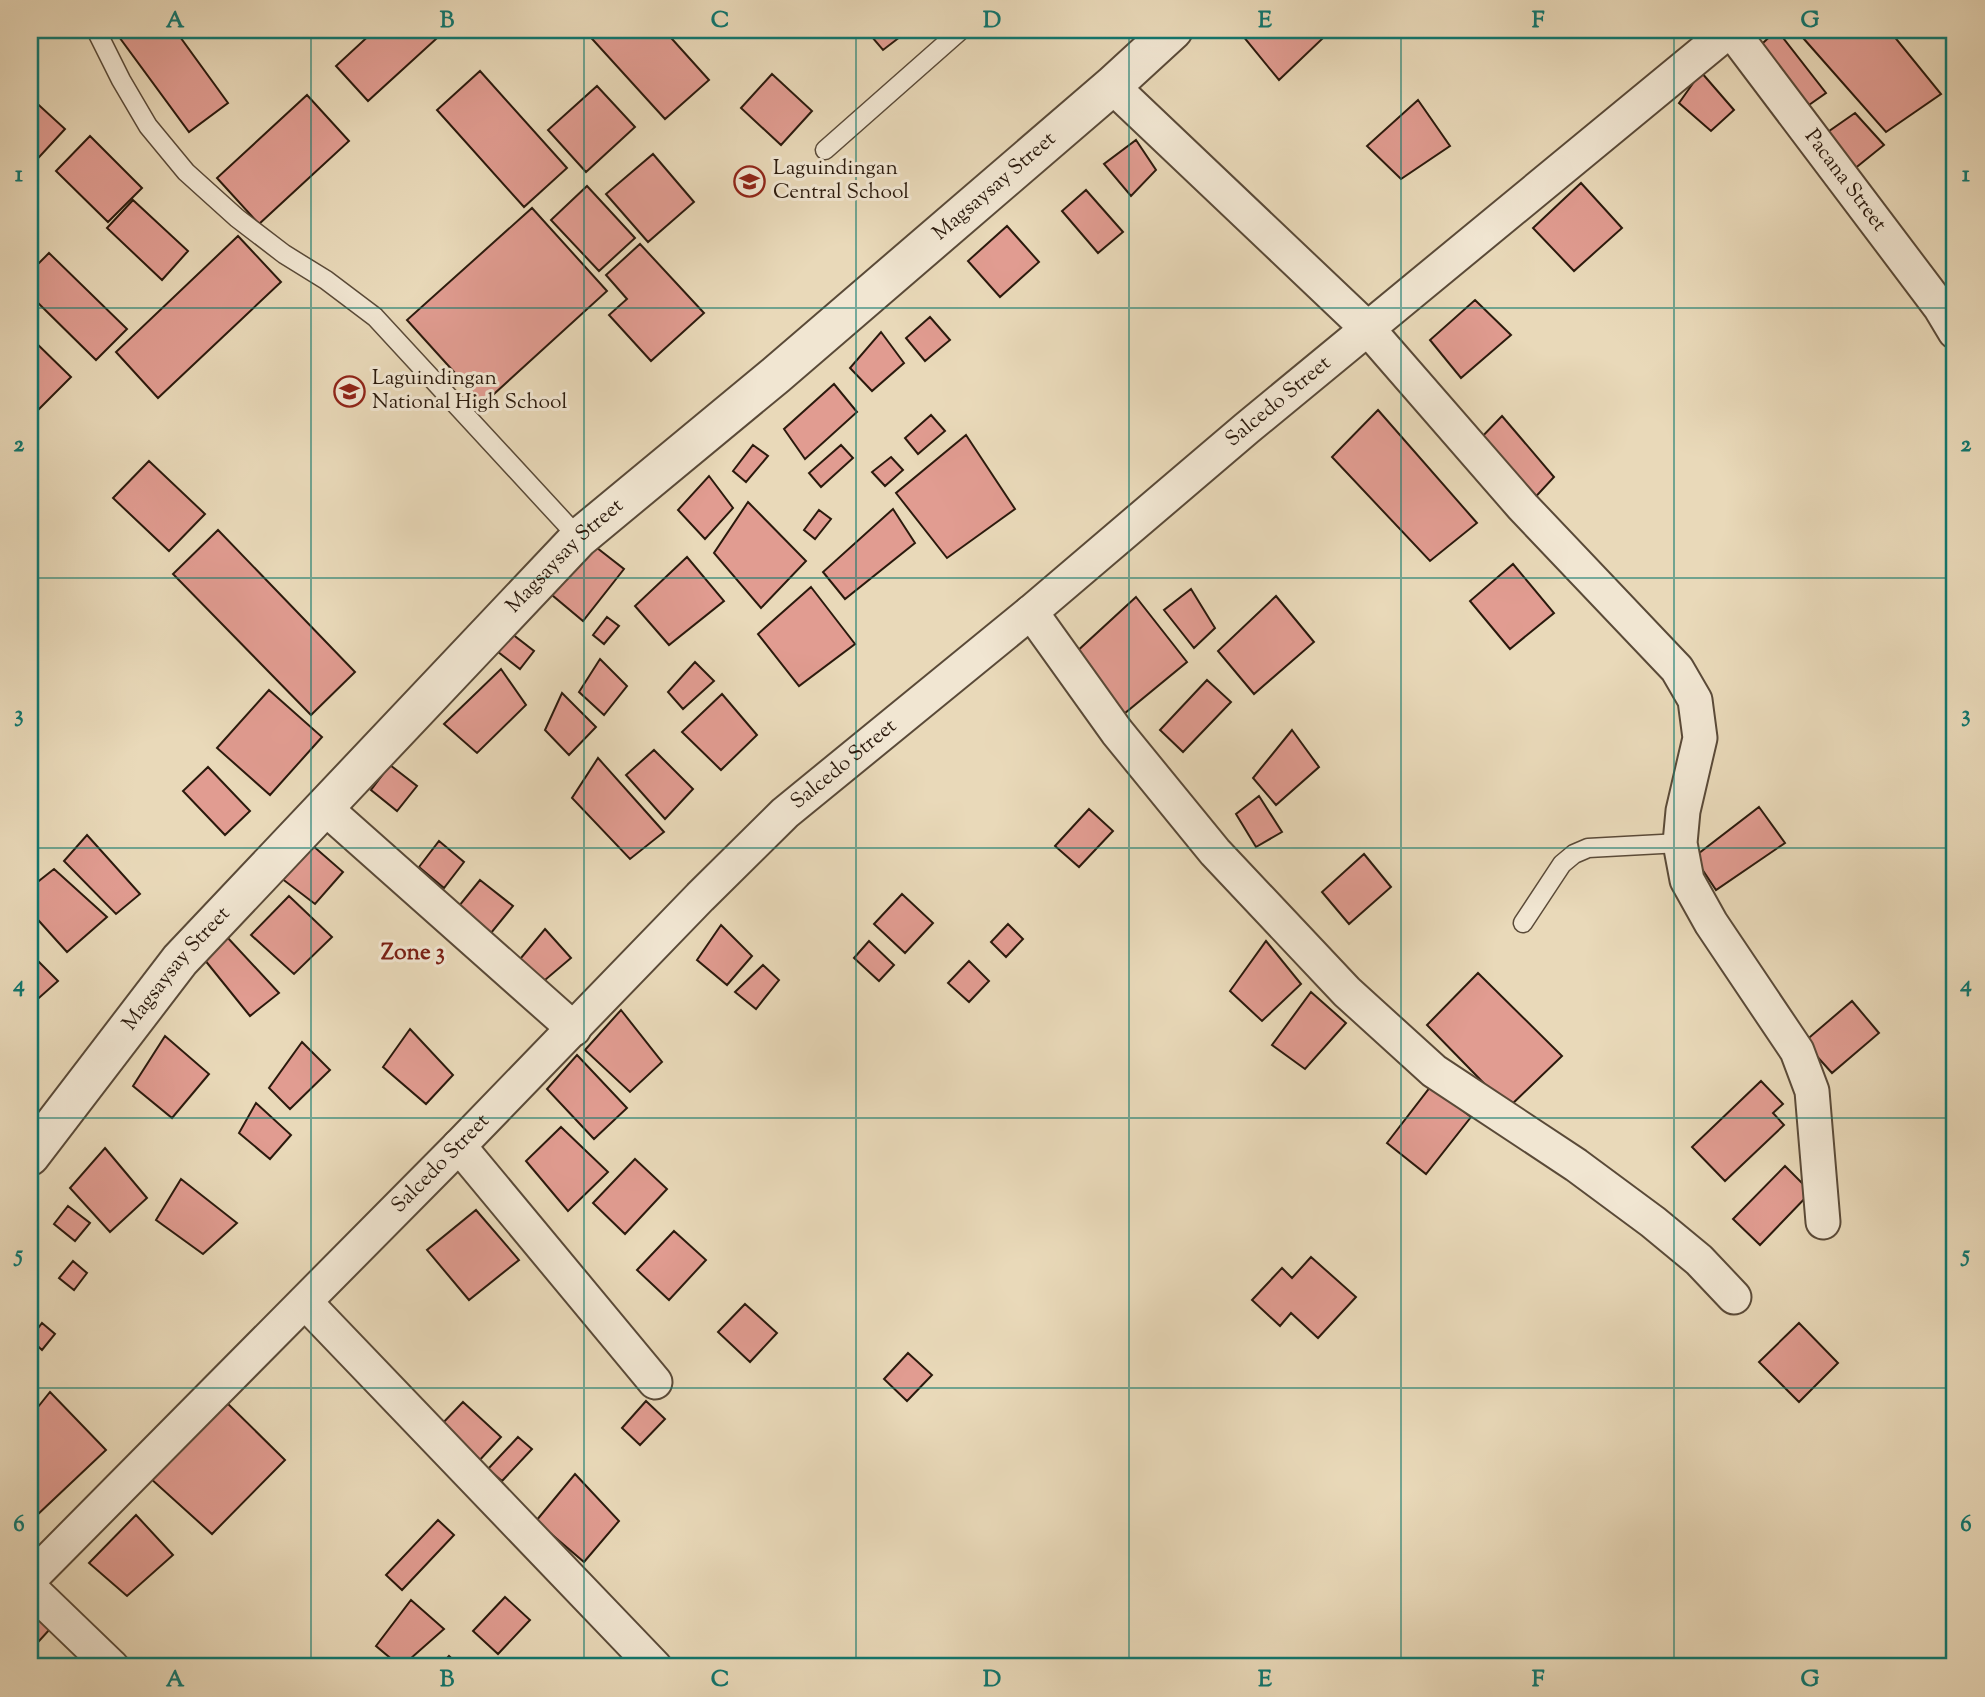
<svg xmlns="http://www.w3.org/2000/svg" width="1985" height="1697" viewBox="0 0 1985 1697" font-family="'Sorts Mill Goudy',serif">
  <rect width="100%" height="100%" fill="#e9d9b9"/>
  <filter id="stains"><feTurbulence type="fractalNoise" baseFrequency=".00286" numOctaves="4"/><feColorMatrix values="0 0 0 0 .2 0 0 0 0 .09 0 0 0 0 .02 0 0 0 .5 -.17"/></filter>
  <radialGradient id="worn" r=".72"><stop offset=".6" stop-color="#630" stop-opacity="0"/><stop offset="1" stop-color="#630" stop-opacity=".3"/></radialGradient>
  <path fill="#e19c91" stroke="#2b1a0d" stroke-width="2" d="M114 30H175L228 103 189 132Z
    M375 30H427L436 39 368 101 336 66Z
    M584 30H664L709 80 665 119Z
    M866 30H909L883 50Z
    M1238 30H1314L1322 39 1279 80Z
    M1777 30 1826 93 1799 112 1752 53Z
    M1815 30H1889L1941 94 1886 132 1804 39Z
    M480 71 567 168 524 207 437 110Z
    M1701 72 1734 110 1711 131 1679 103Z
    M772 74 812 111 781 145 741 108Z
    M597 86 635 127 586 172 548 130Z
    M307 95 349 141 259 224 217 178Z
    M30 97 65 129 30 167Z
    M1418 100 1450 146 1401 179 1367 146Z
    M1855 113 1884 145 1848 174 1822 136Z
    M90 136 142 188 108 222 56 171Z
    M1136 140 1156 170 1131 196 1104 164Z
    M653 154 694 202 648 242 606 194Z
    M1581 183 1622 228 1574 271 1533 228Z
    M587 186 635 238 599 271 551 220Z
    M1086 190 1123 232 1098 253 1062 211Z
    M133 200 188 251 162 280 107 228Z
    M532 208 607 291 483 404 407 320Z
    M1007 226 1039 262 1000 297 968 261Z
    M238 236 281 282 158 398 116 352Z
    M640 244 704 313 651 361 609 315 627 299 606 275Z
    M49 253 127 329 96 360 30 295V272Z
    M1475 300 1511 335 1461 378 1430 340Z
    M930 317 950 340 925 361 906 338Z
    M881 332 904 363 872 391 850 368Z
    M30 337 71 377 37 411 30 404Z
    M834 384 857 412 805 459 784 429Z
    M1378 410 1477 523 1430 561 1332 457Z
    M931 415 945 431 918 454 905 438Z
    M1502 416 1554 477 1529 504 1476 443Z
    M966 435 1015 509 947 558 896 493Z
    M753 445 768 456 746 482 733 471Z
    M841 445 853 458 821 487 809 473Z
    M891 457 903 470 885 486 872 472Z
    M149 461 205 514 169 551 113 498Z
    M709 476 733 508 705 539 678 510Z
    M748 502 806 561 761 608 714 553Z
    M893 509 915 543 845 599 823 572Z
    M819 510 831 519 815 539 804 530Z
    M218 530 355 672 311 715 173 574Z
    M592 544 624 569 583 621 552 595Z
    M687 557 724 601 669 645 635 606Z
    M1513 564 1554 613 1510 649 1470 601Z
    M811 587 855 644 799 686 758 634Z
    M1191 589 1215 628 1194 648 1164 610Z
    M1276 596 1314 642 1254 694 1218 651Z
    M1136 597 1187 662 1119 718 1073 655Z
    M607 617 619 626 604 644 593 635Z
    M507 630 534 651 520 669 493 648Z
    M600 659 627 686 604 715 579 692Z
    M695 662 714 681 683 709 668 692Z
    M501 669 526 705 477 753 444 724Z
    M1207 680 1231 702 1183 752 1160 730Z
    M269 690 322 737 270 795 217 748Z
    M562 693 596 727 569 755 545 730Z
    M722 694 757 735 721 770 682 732Z
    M1292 730 1319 767 1276 805 1253 778Z
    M654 750 693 789 665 819 626 775Z
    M598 758 664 832 630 859 572 798Z
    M390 765 417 786 397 811 371 790Z
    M208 767 250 811 225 835 183 791Z
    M1259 796 1282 832 1256 847 1236 814Z
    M1759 807 1785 843 1716 890 1694 857Z
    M1089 809 1113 831 1079 867 1055 846Z
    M87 835 140 894 116 914 64 861Z
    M439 841 464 862 444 888 419 867Z
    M312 845 343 872 315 904 281 878Z
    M1364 854 1391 887 1349 924 1322 892Z
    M54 869 107 917 67 952 30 911V888Z
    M480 880 513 906 482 944 450 917Z
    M902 894 933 923 905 953 874 924Z
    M289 896 332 937 294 974 251 935Z
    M1008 924 1023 939 1006 957 991 942Z
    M721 925 752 956 727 985 697 960Z
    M545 929 571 958 532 991 511 970Z
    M227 937 279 993 250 1016 204 959Z
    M869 941 894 965 879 981 854 958Z
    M1266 941 1301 984 1262 1021 1230 991Z
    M30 953 58 981 31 1005 30 1004Z
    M969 961 989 981 969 1002 948 983Z
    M763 965 779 980 756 1009 735 992Z
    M1478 973 1562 1056 1508 1108 1427 1025Z
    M1311 992 1346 1023 1305 1069 1272 1045Z
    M1852 1001 1879 1033 1832 1073 1804 1042Z
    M621 1010 662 1062 630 1092 585 1050Z
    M410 1029 453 1075 426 1104 383 1067Z
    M165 1036 209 1074 172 1118 133 1086Z
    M302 1042 330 1070 290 1109 269 1088Z
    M577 1055 627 1108 594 1139 547 1089Z
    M1761 1081 1783 1104 1773 1113 1784 1125 1725 1181 1692 1147Z
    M1431 1086 1471 1117 1426 1174 1387 1143Z
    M256 1103 291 1135 270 1159 239 1133Z
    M561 1127 608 1172 568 1211 526 1161Z
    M105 1148 147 1198 110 1232 70 1188Z
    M635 1159 667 1189 625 1234 593 1203Z
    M1785 1166 1811 1192 1760 1245 1733 1219Z
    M181 1179 237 1223 203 1254 156 1220Z
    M68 1206 90 1223 75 1241 54 1224Z
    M476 1210 519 1260 469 1300 427 1250Z
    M674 1231 706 1260 669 1300 637 1270Z
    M1311 1257 1356 1297 1318 1338 1291 1313 1280 1326 1252 1300 1282 1268 1292 1278Z
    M73 1261 87 1273 74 1290 59 1278Z
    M745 1304 777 1333 750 1362 718 1332Z
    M42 1323 55 1334 42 1350 30 1339Z
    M1799 1323 1838 1363 1799 1402 1759 1362Z
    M908 1353 932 1375 907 1401 884 1379Z
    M50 1392 106 1450 36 1516 30 1510V1417Z
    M223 1399 285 1460 212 1534 150 1478Z
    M646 1401 665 1419 640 1445 622 1428Z
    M463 1402 501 1437 477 1463 439 1427Z
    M518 1437 532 1449 502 1481 488 1469Z
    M575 1474 619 1521 584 1562 536 1521Z
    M136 1515 173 1555 127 1596 89 1563Z
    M438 1520 454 1535 402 1590 386 1575Z
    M505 1597 530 1620 498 1654 473 1631Z
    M411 1600 444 1629 401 1667 376 1646Z
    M30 1610 50 1629 30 1651Z
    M449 1656 461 1667H439Z"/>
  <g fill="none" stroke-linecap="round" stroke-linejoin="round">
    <defs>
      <path id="service" d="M96 30 121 80 148 126 186 172 237 218 284 254 326 280 375 317 579 538
        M825 150 961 30
        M1523 923 1562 864 1574 854 1588 848 1680 843"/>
      <g id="minor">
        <path id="s1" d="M1731 30 1940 307 1955 332"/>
        <path d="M1112 86 1368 329 1523 507 1677 669 1695 700 1700 738 1683 811 1680 843 1687 880 1711 923 1797 1051 1812 1091 1823 1222"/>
        <path d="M1031 612 1117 732 1215 852 1347 992 1434 1071 1576 1165 1653 1222 1699 1260 1734 1297"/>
        <path d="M325 808 574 1029"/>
        <path d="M459 1146 655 1382"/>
        <path d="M305 1302 655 1667"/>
        <path id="s2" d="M30 1579 459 1146 700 897 785 813 1031 612 1247 428 1730 30"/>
        <path d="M30 1588 112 1667"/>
      </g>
      <g id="tertiary">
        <path id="s3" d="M30 1156 180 960 579 538 776 375 1112 86 1173 30"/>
      </g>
    </defs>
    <use href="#service" stroke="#5a4a38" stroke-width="21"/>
    <use href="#minor" stroke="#5a4a38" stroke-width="37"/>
    <use href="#tertiary" stroke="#5a4a38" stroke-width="42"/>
    <use href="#service" stroke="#f1e6d2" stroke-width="18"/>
    <use href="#minor" stroke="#f1e6d2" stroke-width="33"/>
    <use href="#tertiary" stroke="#f1e6d2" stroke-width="38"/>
  </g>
  <path fill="none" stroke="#0f766e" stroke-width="2" stroke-opacity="0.55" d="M311 30V1667M584 30V1667M856 30V1667M1129 30V1667M1401 30V1667M1674 30V1667M30 308H1955M30 578H1955M30 848H1955M30 1118H1955M30 1388H1955"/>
  <defs>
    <symbol id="school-ring" viewBox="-11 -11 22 22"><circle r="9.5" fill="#f1e6d2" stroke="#8f2418" stroke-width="1.5"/><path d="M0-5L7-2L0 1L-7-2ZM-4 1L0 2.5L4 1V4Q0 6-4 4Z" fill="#8f2418"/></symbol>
  </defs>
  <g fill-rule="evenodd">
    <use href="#school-ring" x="732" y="164" width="35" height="35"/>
    <use href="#school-ring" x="332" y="374" width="35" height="35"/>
  </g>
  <g text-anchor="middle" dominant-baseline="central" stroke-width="6" stroke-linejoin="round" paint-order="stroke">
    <g font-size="21" fill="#2b1a0d" stroke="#f1e6d2" text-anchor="start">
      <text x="773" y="169">Laguindingan<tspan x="773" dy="24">Central School</tspan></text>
      <text x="372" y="379">Laguindingan<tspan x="372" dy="24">National High School</tspan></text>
    </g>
    <g font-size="21" fill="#2b1a0d" stroke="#f1e6d2">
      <text stroke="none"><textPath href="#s1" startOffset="189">Pacana Street</textPath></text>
      <text stroke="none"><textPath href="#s3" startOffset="1372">Magsaysay Street</textPath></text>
      <text stroke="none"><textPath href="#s2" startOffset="1718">Salcedo Street</textPath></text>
      <text stroke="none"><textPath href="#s3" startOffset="805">Magsaysay Street</textPath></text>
      <text stroke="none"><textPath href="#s2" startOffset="1152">Salcedo Street</textPath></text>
      <text stroke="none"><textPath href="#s3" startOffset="238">Magsaysay Street</textPath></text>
      <text stroke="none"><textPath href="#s2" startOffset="584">Salcedo Street</textPath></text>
    </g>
    <g font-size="23" font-weight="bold" fill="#7a1f14" stroke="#f1e6d2">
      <text x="413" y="953">Zone 3</text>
    </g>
  </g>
  <rect width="1985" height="1697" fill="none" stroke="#e9d9b9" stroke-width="77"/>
  <rect x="38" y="38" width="1908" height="1620" fill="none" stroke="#0f766e" stroke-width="2.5"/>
  <g font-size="23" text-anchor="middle" font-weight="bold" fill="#0f766e">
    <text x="175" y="27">A</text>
    <text x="447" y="27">B</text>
    <text x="720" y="27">C</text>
    <text x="992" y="27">D</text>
    <text x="1265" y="27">E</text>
    <text x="1538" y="27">F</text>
    <text x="1810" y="27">G</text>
    <text x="19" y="181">1</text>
    <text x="1966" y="181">1</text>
    <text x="19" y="451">2</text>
    <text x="1966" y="451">2</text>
    <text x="19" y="721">3</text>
    <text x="1966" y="721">3</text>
    <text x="19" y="991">4</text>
    <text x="1966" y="991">4</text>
    <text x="19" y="1261">5</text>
    <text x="1966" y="1261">5</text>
    <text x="19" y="1531">6</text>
    <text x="1966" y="1531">6</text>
    <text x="175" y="1686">A</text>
    <text x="447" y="1686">B</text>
    <text x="720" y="1686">C</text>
    <text x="992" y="1686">D</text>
    <text x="1265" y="1686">E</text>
    <text x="1538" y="1686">F</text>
    <text x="1810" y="1686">G</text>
  </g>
  <rect width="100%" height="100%" filter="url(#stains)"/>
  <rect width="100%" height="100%" fill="url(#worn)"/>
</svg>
